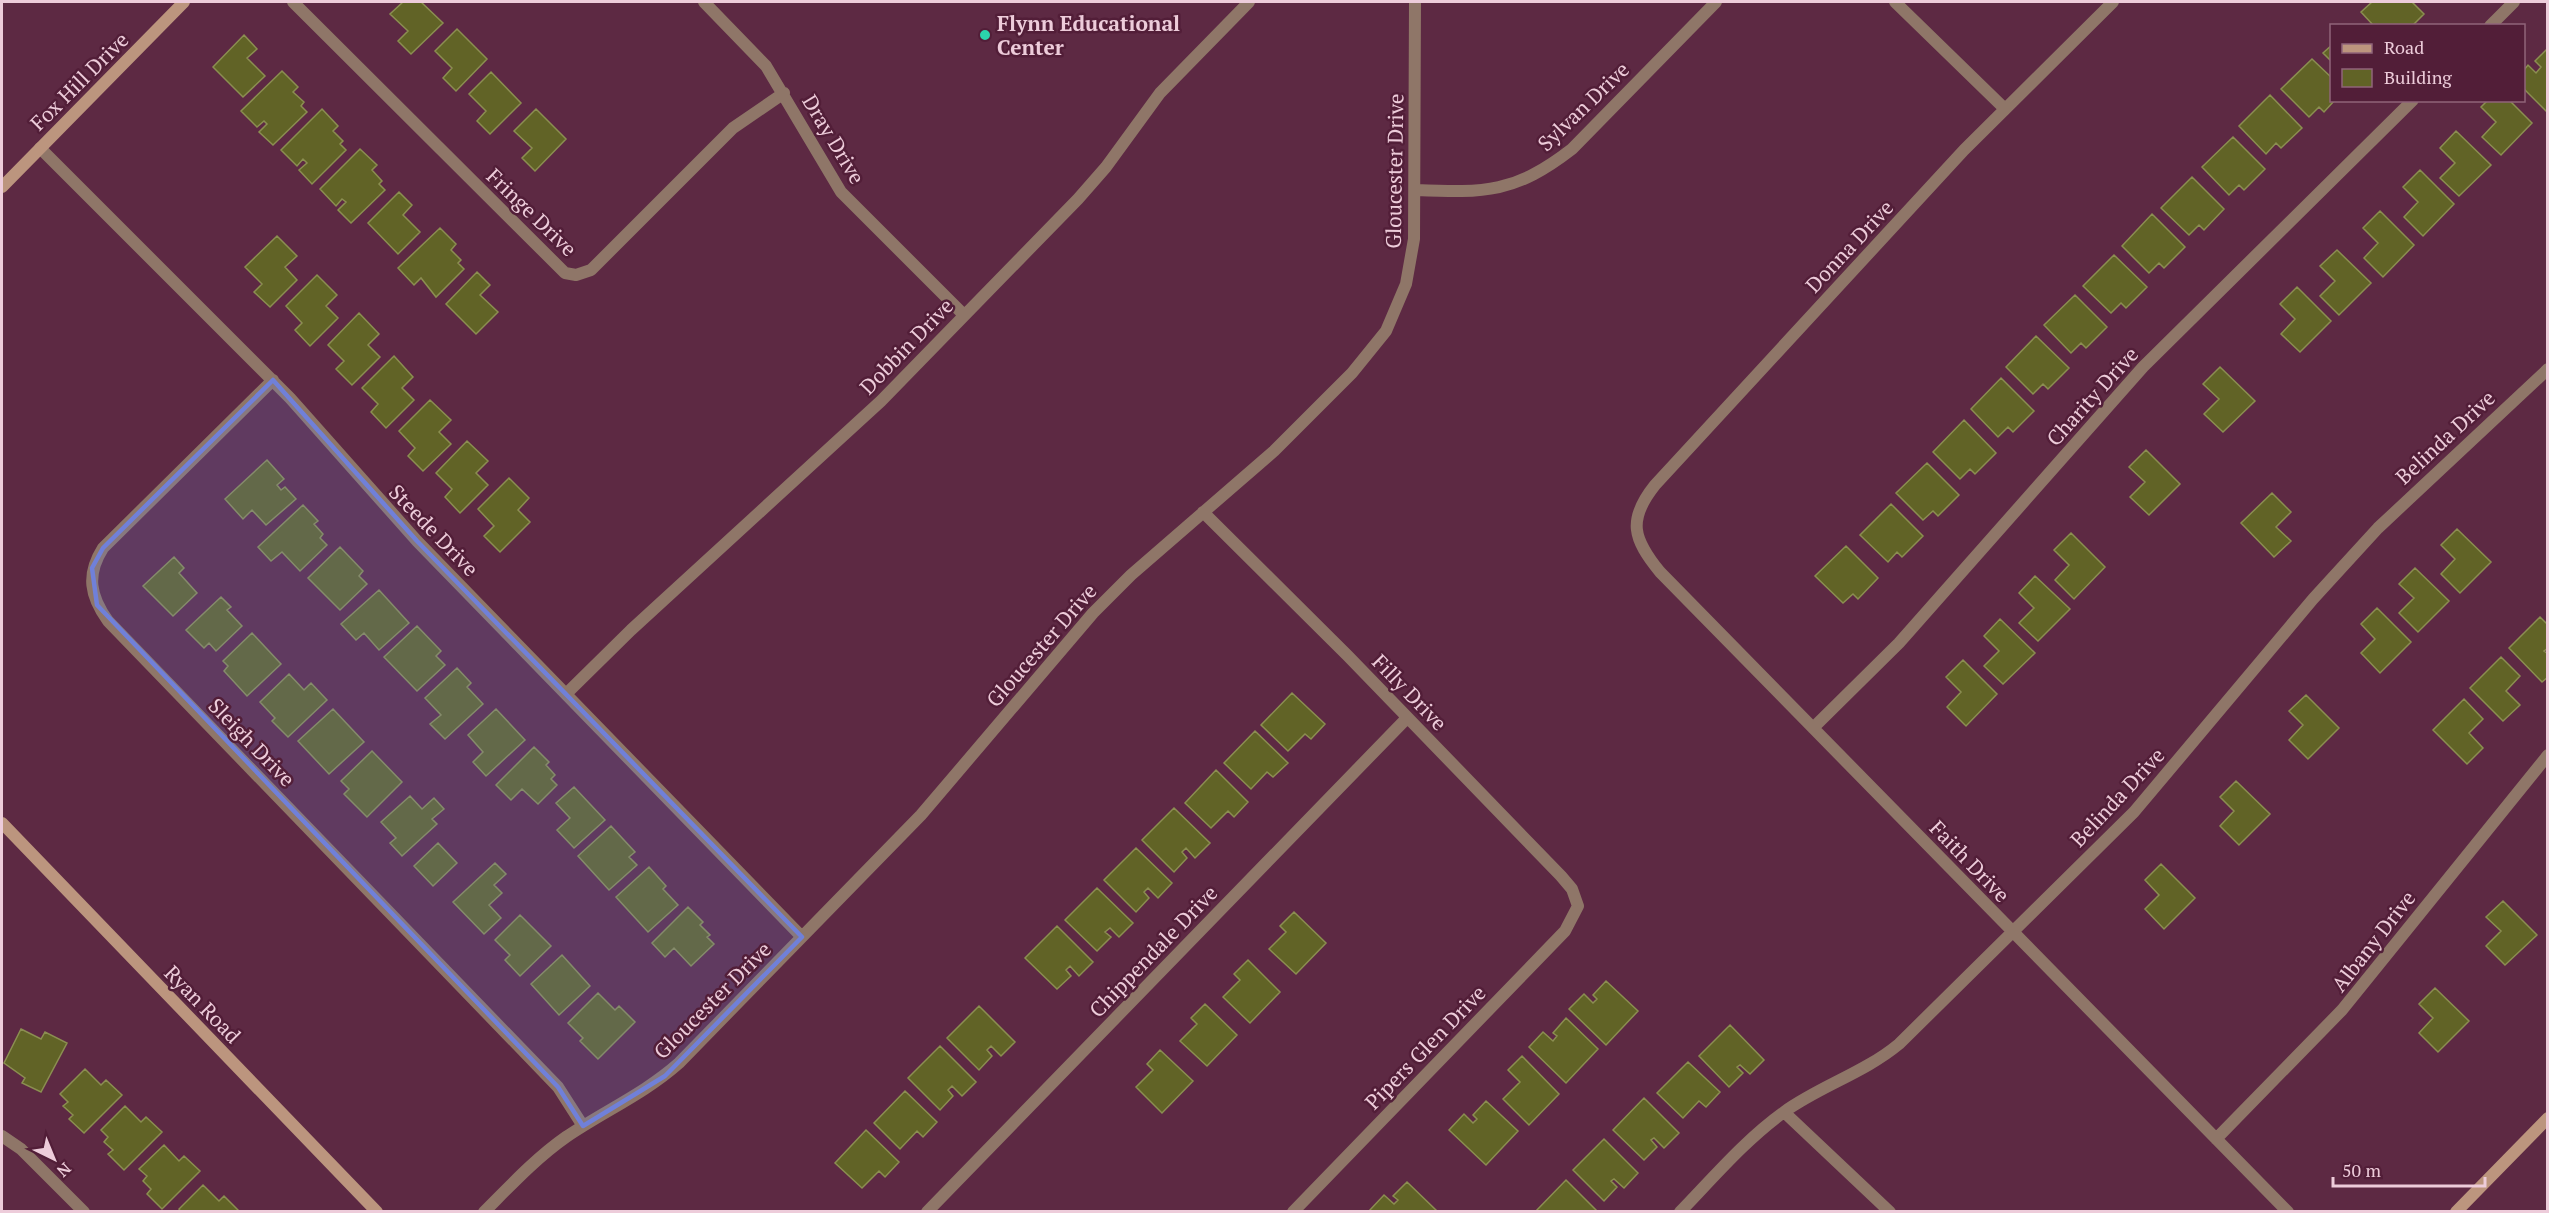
<svg xmlns="http://www.w3.org/2000/svg" width="2549" height="1213" viewBox="0 0 2549 1213" font-family="'PT Serif',serif">
  <rect width="100%" height="100%" fill="#5d2943"/>
  <path fill="#616326" stroke="#8b8e51" stroke-width="1.5" d="M403 2H421L443 23 411 54 398 41 408 31 390 14Z
    M2372 2H2412L2424 14 2412 26H2374L2361 12Z
    M457 29 487 59 456 91 443 78 452 68 435 51Z
    M244 35 257 49 247 58 265 76 243 97 213 67Z
    M2332 45V62L2323 53Z
    M2546 50 2548 52V113L2524 89V70L2528 65 2536 73 2541 67 2535 61Z
    M2312 59 2332 78V100H2335L2324 112 2319 107 2309 117 2281 89Z
    M282 71 298 87 293 92 304 102 301 106 307 112 273 145 259 132 267 124 264 121 257 127 241 111Z
    M491 72 521 103 490 134 477 121 486 111 469 94Z
    M2270 95 2302 128 2281 148 2276 143 2266 154 2239 126Z
    M2488 100H2509L2532 123 2501 155 2482 137 2496 122 2481 107Z
    M322 109 338 126 333 131 343 141 340 144 346 150 312 184 299 170 307 163 303 159 297 166 281 150Z
    M536 109 566 139 535 171 522 158 532 148 514 131Z
    M2456 131 2491 165 2459 196 2440 178 2455 163 2440 148Z
    M2233 137 2265 169 2244 190 2239 185 2229 195 2202 167Z
    M360 149 377 165 372 170 382 181 379 184 385 190 351 223 338 210 346 202 342 199 336 206 320 189Z
    M2420 170 2454 204 2423 236 2404 217 2418 202 2403 187Z
    M2192 177 2224 209 2204 230 2199 225 2189 235 2161 208Z
    M399 192 412 205 403 215 420 232 398 254 368 223Z
    M2380 211 2414 245 2383 277 2364 258 2378 243 2363 228Z
    M2152 214 2185 247 2164 268 2159 263 2149 273 2122 246Z
    M440 228 456 244 451 250 461 260 458 263 464 269 436 297 421 278 414 285 398 268Z
    M277 236 297 256 285 267 297 280 270 307 254 292 262 284 245 267Z
    M2337 250 2371 283 2339 315 2320 296 2335 281 2320 266Z
    M2114 255 2147 287 2126 308 2121 303 2111 313 2083 286Z
    M477 272 490 285 480 295 498 312 476 334 446 304Z
    M317 275 337 295 326 306 338 318 310 346 295 330 302 323 286 306Z
    M2297 287 2331 321 2300 352 2281 334 2295 319 2280 304Z
    M2075 295 2107 327 2086 348 2081 343 2071 353 2044 325Z
    M359 313 379 334 368 345 380 357 352 385 336 369 344 361 328 345Z
    M2036 336 2069 368 2048 389 2043 384 2033 394 2006 367Z
    M394 356 413 377 402 388 414 400 386 428 371 412 378 404 362 388Z
    M2220 367 2255 401 2223 432 2204 414 2219 399 2203 384Z
    M2001 378 2034 411 2013 432 2008 427 1998 437 1971 409Z
    M430 400 451 420 439 432 451 444 423 471 408 456 415 448 399 431Z
    M1964 420 1996 453 1975 474 1970 469 1960 479 1933 452Z
    M467 441 488 461 476 473 488 485 460 513 445 497 452 489 436 473Z
    M2146 450 2180 484 2149 515 2130 497 2145 482 2129 467Z
    M267 460 284 479 277 485 281 490 285 487 296 499 266 525 252 510 243 519 225 499Z
    M1927 463 1959 495 1938 516 1933 511 1923 520 1896 493Z
    M509 478 529 498 518 510 530 522 500 552 484 536 494 526 478 509Z
    M2272 493 2291 512 2276 527 2291 541 2274 557 2241 523Z
    M1891 504 1923 536 1902 557 1897 552 1888 562 1860 535Z
    M303 505 318 521 314 524 323 534 320 538 327 545 300 571 282 552 271 561 258 547Z
    M2457 529 2491 562 2460 593 2441 574 2455 559 2441 545Z
    M2071 533 2105 567 2074 599 2055 580 2069 565 2054 550Z
    M1846 546 1878 578 1858 599 1853 594 1843 603 1815 576Z
    M340 547 363 571 359 576 367 584 340 610 308 578Z
    M174 557 184 568 179 573 197 593 173 616 143 586Z
    M2415 568 2449 601 2418 632 2399 613 2414 598 2399 584Z
    M2035 576 2070 609 2038 641 2019 623 2034 608 2019 593Z
    M379 590 409 623 379 650 364 633 356 640 341 624Z
    M221 597 231 607 227 610 242 626 216 651 209 643 204 648 186 630Z
    M2377 608 2411 642 2380 673 2361 653 2375 639 2361 624Z
    M2540 617 2548 625V648L2544 651 2548 654V677L2542 682 2509 648Z
    M2000 619 2035 653 2003 684 1984 666 1999 651 1984 636Z
    M417 626 441 651 436 656 445 665 417 691 384 657Z
    M252 633 281 664 247 696 224 671 228 666 223 661Z
    M2501 657 2520 676 2506 691 2520 705 2503 721 2470 688Z
    M1963 660 1997 694 1966 726 1947 707 1961 692 1946 677Z
    M457 668 471 683 467 687 483 704 445 739 430 724 441 715 425 698Z
    M289 674 304 690 311 683 327 700 288 737 272 721 275 718 260 702Z
    M1292 693 1325 724 1311 739 1305 734 1288 751 1261 725Z
    M2306 695 2339 728 2308 759 2289 740 2303 725 2289 711Z
    M2464 699 2483 719 2469 733 2483 748 2467 764 2433 730Z
    M333 709 364 742 329 774 298 741Z
    M496 709 525 740 486 776 473 762 483 752 468 735Z
    M1255 731 1288 763 1273 777 1267 772 1251 789 1224 763Z
    M534 747 549 762 546 765 555 775 551 779 557 785 538 804 522 789 511 800 496 785Z
    M372 751 402 782 367 817 344 794 349 789 341 781Z
    M1216 770 1248 802 1234 817 1228 811 1211 828 1185 803Z
    M2236 781 2270 814 2239 845 2220 826 2234 811 2220 797Z
    M574 787 605 820 574 848 557 830 570 818 556 803Z
    M410 796 422 809 434 798 444 809 432 819 437 824 402 856 390 843 396 838 381 822Z
    M1174 808 1210 843 1195 858 1186 848 1182 852 1187 858 1174 872 1142 840Z
    M611 826 635 852 629 857 637 865 609 890 578 856Z
    M438 843 457 863 433 886 414 866Z
    M1136 848 1172 883 1158 898 1148 888 1144 892 1149 898 1136 912 1104 880Z
    M495 863 506 874 494 885 502 893 489 905 501 918 484 934 453 902Z
    M2161 864 2195 898 2164 929 2145 909 2159 895 2145 880Z
    M649 867 666 886 663 889 678 905 648 932 616 897Z
    M1097 888 1133 923 1119 937 1110 928 1105 932 1111 937 1097 951 1065 920Z
    M2503 901 2537 935 2505 965 2486 946 2501 931 2486 917Z
    M688 907 703 922 700 925 710 935 707 937 714 944 691 966 674 948 665 957 652 943Z
    M1294 912 1326 943 1296 974 1269 949 1286 932 1280 926Z
    M520 915 551 946 520 976 505 960 510 955 495 940Z
    M1057 926 1093 962 1079 976 1070 966 1066 970 1071 976 1057 989 1025 958Z
    M562 955 590 986 559 1015 531 984Z
    M1248 960 1280 992 1250 1023 1223 997 1240 980 1234 974Z
    M1606 981 1638 1011 1606 1045 1569 1009 1584 994 1593 1003 1597 999 1593 995Z
    M2435 988 2469 1021 2438 1052 2419 1033 2433 1018 2419 1004Z
    M598 993 615 1010 619 1006 635 1022 598 1059 580 1041 583 1038 568 1023Z
    M1205 1004 1237 1035 1207 1066 1180 1041 1197 1024 1191 1018Z
    M979 1006 1015 1042 1001 1056 991 1046 987 1050 992 1056 979 1070 947 1038Z
    M1566 1018 1598 1049 1566 1083 1529 1047 1543 1032 1553 1041 1557 1036 1553 1033Z
    M1730 1025 1764 1060 1750 1074 1740 1065 1737 1067 1743 1073 1729 1087 1699 1056Z
    M21 1029 41 1039 45 1032 67 1043 41 1092 22 1083 25 1078 4 1063Z
    M940 1046 976 1082 962 1096 952 1086 948 1090 953 1096 940 1110 908 1078Z
    M1160 1050 1193 1081 1162 1113 1136 1087 1153 1070 1147 1064Z
    M1522 1056 1559 1094 1529 1125 1503 1099 1520 1082 1508 1070Z
    M1688 1062 1720 1092 1706 1107 1699 1101 1683 1118 1657 1093Z
    M85 1069 101 1085 106 1080 122 1095 84 1133 69 1119 73 1115 63 1106 68 1102 60 1094Z
    M905 1091 937 1122 923 1137 917 1131 900 1149 874 1123Z
    M1644 1098 1679 1133 1664 1148 1654 1138 1651 1140 1657 1147 1644 1160 1613 1130Z
    M1486 1101 1518 1131 1486 1165 1449 1130 1464 1114 1473 1123 1477 1119 1473 1115Z
    M125 1106 141 1122 146 1117 162 1132 124 1170 108 1154 113 1150 104 1142 108 1137 101 1130Z
    M866 1130 899 1162 885 1177 879 1171 862 1188 835 1163Z
    M1604 1139 1638 1173 1624 1188 1614 1179 1611 1181 1617 1187 1604 1201 1573 1170Z
    M164 1145 179 1161 184 1156 200 1171 162 1209 147 1194 151 1189 143 1181 147 1176 139 1169Z
    M1566 1180 1598 1212H1535Z
    M1407 1182 1438 1212 1369 1211 1384 1195 1394 1204 1398 1200 1393 1196Z
    M203 1185 219 1201 224 1196 239 1211 181 1212 179 1209Z"/>
  <g fill="none" stroke-linecap="round" stroke-linejoin="round">
    <path stroke="#8f7668" stroke-width="12" d="M293 2 565 273 576 275 591 270 733 128 784 93
      M704 2 766 66 841 192 964 315
      M1895 2 2005 109
      M2113 2 1964 150 1655 485C1627 520 1633 539 1660 572L2288 1212
      M2490 26 2514 2
      M40 148 290 398 417 541 802 937
      M1416 190C1486 193 1515 193 1572 149L1716 2
      M273 380 103 548C86 575 90 596 108 621L558 1087 583 1126
      M1203 512 1348 656 1561 876 1572 889 1578 906 1565 931 1293 1212
      M566 694 631 630 881 401 1078 199 1106 167 1160 93 1249 2
      M1813 728 1899 643 2143 367 2413 100
      M1784 1112 1890 1212
      M2 1136 21 1149 84 1212
      M2216 1139 2342 1010 2548 755
      M484 1212C510 1186 536 1158 566 1137 604 1111 644 1094 679 1063L921 815 1093 613 1131 575 1274 451 1352 373 1386 331 1406 284 1414 239 1415 2
      M927 1212 1407 718
      M1680 1212C1713 1178 1745 1140 1784 1112 1820 1086 1864 1073 1899 1044L2134 812 2313 599 2378 528 2548 369"/>
    <path stroke="#bc957e" stroke-width="12" d="M2 187 184 2
      M2 823 377 1212
      M2456 1212 2548 1118"/>
  </g>
  <path fill="#7080d9" fill-opacity="0.2" stroke="#7080d9" stroke-width="4.5" stroke-linejoin="round" d="M273 380 417 541 802 937 665 1076 583 1126 558 1087 97 605 92 568 103 548Z"/>
  <circle fill="#2bd5ac" stroke="#521e38" stroke-width="2" cx="985" cy="35" r="6"/>
  <g text-anchor="middle" dominant-baseline="central" stroke-width="5" stroke-linejoin="round" paint-order="stroke">
    <g font-size="21" font-weight="bold" fill="#edccda" stroke="#521e38" text-anchor="start">
      <text x="997" y="23">Flynn Educational<tspan x="997" dy="24">Center</tspan></text>
    </g>
    <g font-size="21" fill="#edccda" stroke="#521e38">
      <text transform="translate(79 81) rotate(-45)">Fox Hill Drive</text>
      <text transform="translate(1583 106) rotate(-44)">Sylvan Drive</text>
      <text transform="translate(834 139) rotate(59)">Dray Drive</text>
      <text transform="translate(1394 171) rotate(-89)">Gloucester Drive</text>
      <text transform="translate(532 212) rotate(44)">Fringe Drive</text>
      <text transform="translate(1849 246) rotate(-47)">Donna Drive</text>
      <text transform="translate(906 346) rotate(-46)">Dobbin Drive</text>
      <text transform="translate(2092 396) rotate(-48)">Charity Drive</text>
      <text transform="translate(2445 437) rotate(-43)">Belinda Drive</text>
      <text transform="translate(434 530) rotate(46)">Steede Drive</text>
      <text transform="translate(1041 645) rotate(-49)">Gloucester Drive</text>
      <text transform="translate(1410 692) rotate(46)">Filly Drive</text>
      <text transform="translate(252 742) rotate(46)">Sleigh Drive</text>
      <text transform="translate(2117 797) rotate(-47)">Belinda Drive</text>
      <text transform="translate(1970 861) rotate(46)">Faith Drive</text>
      <text transform="translate(2373 941) rotate(-52)">Albany Drive</text>
      <text transform="translate(1153 951) rotate(-46)">Chippendale Drive</text>
      <text transform="translate(712 1000) rotate(-45)">Gloucester Drive</text>
      <text transform="translate(203 1004) rotate(46)">Ryan Road</text>
      <text transform="translate(1425 1047) rotate(-46)">Pipers Glen Drive</text>
    </g>
  </g>
  <rect width="2549" height="1213" fill="none" stroke="#edccda" stroke-width="6"/>
  <rect x="2330" y="24" width="195" height="78" fill="#521e38" stroke="#906479" stroke-width="1.5"/>
  <rect x="2342" y="44" width="30" height="9" fill="#bc957e" stroke="#906479" stroke-width="1.5"/>
  <text x="2384" y="54" font-size="18" fill="#edccda">Road</text>
  <rect x="2342" y="69" width="30" height="18" fill="#616326" stroke="#906479" stroke-width="1.5"/>
  <text x="2384" y="84" font-size="18" fill="#edccda">Building</text>
  <g transform="translate(54 1159) rotate(137)" stroke="#521e38" stroke-width="4.5" paint-order="stroke">
  <path d="M0-4.5L10 22L0 15L-10 22Z" fill="#edccda"/>
  <text y="-9" font-size="16" font-weight="bold" text-anchor="middle" fill="#edccda">N</text>
  </g>
  <path d="M2333 1177v9h152v-9" fill="none" stroke="#edccda" stroke-width="3"/>
  <text x="2342" y="1177" font-size="18" fill="#edccda" stroke="#521e38" stroke-width="4.5" paint-order="stroke">50 m</text>
</svg>
